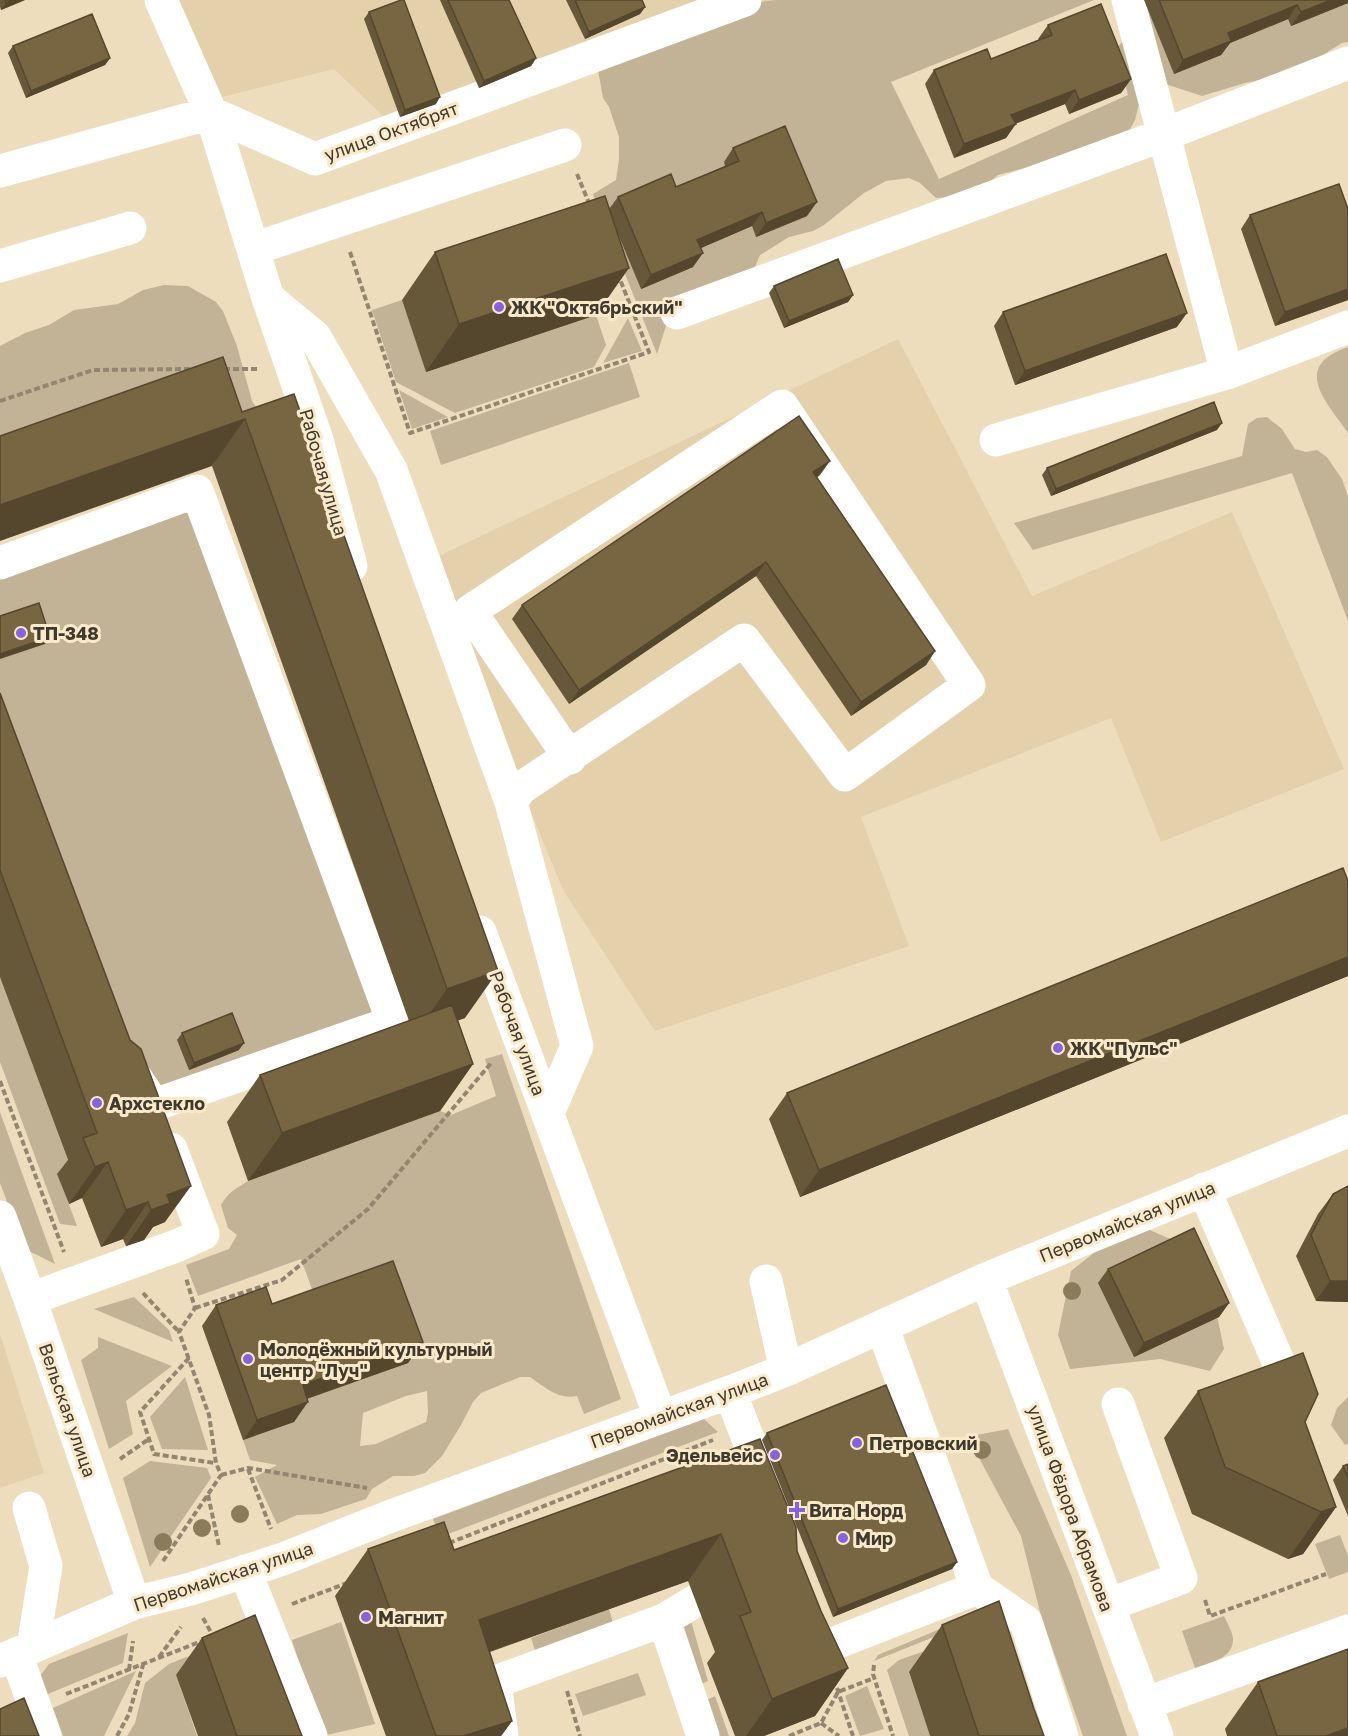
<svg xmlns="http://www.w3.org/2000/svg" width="1348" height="1736" viewBox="0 0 1348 1736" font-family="'Golos Text',sans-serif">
  <rect width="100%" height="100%" fill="#edddbd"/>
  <path fill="#e4d0aa" d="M156 0H776L753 3 405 137 334 69 198 103Z
    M898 339 1032 596 1232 512 1344 769 1161 842 1111 718 861 817 909 946 655 1031 563 890 428 561Z
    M0 1334 44 1473 0 1488Z"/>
  <path fill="#c2b396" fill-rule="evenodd" d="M776 0H1094L891 82 939 179 1128 95 1116 49 1130 33 1141 0H1348V42L1342 43 1318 58 1270 78 1245 83 1202 96 1162 83 1141 96 1135 120 1129 131 1033 166 998 175 988 183 955 197 936 198 920 183 909 178 886 181 864 193 824 225 813 231 789 237 760 255 755 267 754 278 673 304 657 354 593 194 616 180 619 159V137L609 107 603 98 598 70 753 3Z
    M164 285 188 286 216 302 223 311 237 346 252 401 258 410 0 472V346L25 333 49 325 74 310 118 304 143 290Z
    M402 300 427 371 596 315 606 345 594 367 455 413 396 382 372 310Z
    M628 318 642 351 603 363Z
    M1348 347V433C1327 402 1290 367 1348 347Z
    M629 363 640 397 441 465 430 431Z
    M399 390 448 417 412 429Z
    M1267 417 1282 429 1295 449 1306 452 1317 450 1327 457 1342 479 1348 497V621L1292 473 1033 550 1014 523 1242 456 1248 424 1257 418Z
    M193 503 379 1018 161 1094 111 1027 0 720V571Z
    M0 976 71 1169 58 1175 77 1226 60 1224 0 1062Z
    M502 1054 621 1399 584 1414 577 1396C559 1400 544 1387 530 1377H520L481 1393 473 1402 461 1425 442 1456 425 1473 414 1476H393L372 1489 366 1499 321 1514 297 1515 277 1524 255 1477 277 1465 250 1460 243 1440 294 1422 288 1405 408 1362 317 1303 301 1259 198 1296 186 1265 229 1249 237 1235 228 1228 221 1205C228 1192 237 1188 248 1181L440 1111 451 1115 496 1096 485 1059ZM427 1391 428 1412 426 1422 376 1444 360 1446 363 1413 406 1396Z
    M0 1112 55 1264 25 1249 0 1183Z
    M1143 1227 1177 1242 1215 1306 1224 1349 1210 1371 1160 1359 1070 1369 1058 1335 1071 1271 1104 1245Z
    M134 1297 169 1330 173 1342 94 1309Z
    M98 1337 172 1366 126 1401 133 1434 109 1449 81 1360 98 1348Z
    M185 1377 208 1450 162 1449 150 1417Z
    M1348 1397V1444L1345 1445 1331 1425 1337 1408Z
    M703 1418 718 1432 440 1537 433 1519Z
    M1008 1429 1071 1575 1127 1736H1083L1041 1616 1021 1536 972 1445 945 1441Z
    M150 1461 207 1468 211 1478 150 1567 123 1478Z
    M1340 1535 1348 1556V1572L1329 1579 1315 1544Z
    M609 1609 613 1623 535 1650 531 1638Z
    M1224 1616C1227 1622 1232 1631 1233 1638 1234 1659 1209 1663 1195 1668L1182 1631Z
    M690 1617 708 1681 695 1687 675 1624Z
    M966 1618 976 1620 874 1661 878 1655Z
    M341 1622 375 1724 322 1736 292 1640Z
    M979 1632 909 1673 930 1736H909L887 1670 899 1660Z
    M128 1633 123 1663 43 1696 37 1680 49 1664Z
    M238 1637 176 1675 197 1736H127L135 1723 145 1683 169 1664Z
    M136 1671 104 1736H63L53 1708Z
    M638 1673 646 1695 583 1716 575 1694Z
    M867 1686 884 1729 860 1736 845 1696Z
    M715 1696 729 1736H713L702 1702Z"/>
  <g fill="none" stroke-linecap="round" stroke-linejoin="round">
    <path stroke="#928671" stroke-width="4" stroke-dasharray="6 3" stroke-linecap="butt" d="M577 174 589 203
      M350 252 410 433 649 352 619 277
      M224 369H259
      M0 401 93 370 193 369
      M0 1081 64 1252
      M143 1293 179 1332
      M195 1308 282 1280 368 1209 492 1062
      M189 1358 140 1412 154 1454 215 1463
      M120 1459 149 1439
      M248 1469 271 1529
      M221 1475 248 1468 367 1488
      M208 1495 219 1546
      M449 1543 713 1440
      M163 1561 221 1475 216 1463 209 1415 179 1332 195 1308 186 1278
      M1205 1600 1210 1616 1326 1574
      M292 1604 347 1583
      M203 1618 213 1636
      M159 1657 181 1627
      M874 1665 873 1674 893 1736
      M129 1670 133 1641
      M837 1688 853 1736
      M567 1691 580 1736
      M66 1694 202 1641
      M821 1723 839 1736
      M117 1736 129 1714 143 1665
      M789 1736 821 1723 838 1692 874 1678"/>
    <path stroke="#fff" stroke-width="33" d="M161 0 211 113 268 298 317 440 351 566
      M1128 0 1227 373
      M0 171 211 113 315 159 745 0
      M253 249 565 145
      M0 266 130 228
      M268 298 315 337 391 470 511 802 577 1046 548 1113
      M677 313 1163 135 1348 63
      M996 440 1227 373 1348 327
      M0 563 197 491 393 1022 154 1105 132 1072
      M511 802 521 788 744 640 845 775 969 685 782 406 470 611 570 758
      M480 932 660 1416
      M1204 1189 1296 1403
      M0 1217 30 1299 134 1603
      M986 1279 1157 1736
      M766 1281 786 1370
      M30 1299 176 1246 203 1234 171 1149
      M730 1392 766 1485
      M29 1508 46 1566 33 1647
      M245 1571 311 1736
      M977 1588 1026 1622 1062 1736
      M1108 1605 1181 1578 1118 1404
      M664 1620 735 1577
      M810 1625 817 1650 977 1588 882 1326
      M16 1654 45 1736
      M0 1661 134 1603 191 1589 283 1559 391 1516 730 1392 786 1370 986 1279 1348 1131
      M1144 1704 1348 1631
      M502 1736 495 1682 664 1620 703 1736"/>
  </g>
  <g fill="#8a7b5a">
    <circle cx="1072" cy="1291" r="9"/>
    <circle cx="982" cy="1450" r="9"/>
    <circle cx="240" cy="1514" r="9"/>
    <circle cx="202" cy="1528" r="9"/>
    <circle cx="163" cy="1542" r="9"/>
  </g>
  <path fill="#675839" d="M0 0H25L1 10 0 7Z
    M440 0H509L536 58 531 66 479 88Z
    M566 0H642L645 7 640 14 585 39Z
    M1144 0H1348V3L1291 26 1288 19 1230 43 1221 55 1174 74Z
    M369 12 436 104 400 117 364 19Z
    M1048 25 1131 79 1121 93 1069 114 1065 104 1015 124 1006 138 954 158 925 84 934 70 991 59 1039 40 1038 39Z
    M13 46 110 58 105 65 26 98 8 53Z
    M733 148 807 216 756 237 752 226 701 248 693 267 641 289 618 234 596 315 426 372 402 300 435 252 609 209 618 197 676 187 725 166 724 162Z
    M1348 209V300L1275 326 1241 229 1250 215Z
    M774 286 853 295 848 302 784 328 769 293Z
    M1003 312 1177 327 1015 385 994 326Z
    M242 412 465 1018 458 1020 473 1064 440 1111 248 1181 227 1122 260 1075 409 1021 212 466Z
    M1217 430 1051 496 1042 475 1047 468Z
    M820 475 817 477 935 651 926 665 851 716 756 576 569 704 512 619 522 605Z
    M0 693 165 1222 153 1227 144 1240 126 1246 123 1239 101 1247 82 1198 69 1204 57 1174 68 1160 0 977Z
    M1348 881V976L800 1197 769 1119 787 1093Z
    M182 1033 239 1050 189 1070 177 1040Z
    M1348 1186V1302L1316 1301 1296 1256 1318 1214 1333 1194Z
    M1108 1269 1229 1303 1219 1317 1134 1357 1098 1283Z
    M272 1304 423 1342 408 1363 307 1399 294 1422 243 1440 202 1326 216 1305Z
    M1198 1391 1305 1422 1336 1507 1303 1554 1288 1559 1192 1514 1164 1438Z
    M767 1433 957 1562 952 1569 833 1617 762 1440Z
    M760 1439 797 1551 821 1611 848 1668 815 1716 764 1736H735L707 1663 715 1652 688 1581 490 1652 512 1721 501 1736H386L335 1596 368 1549 454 1550Z
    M1348 1464V1516L1333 1480 1343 1466Z
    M942 1625 1034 1709 1044 1736H930L909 1672Z
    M202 1638 302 1736H198L176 1675Z
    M1258 1682 1348 1736H1227L1225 1729Z"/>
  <path fill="#54472e" d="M13 0H25L1 10 6 3Z
    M1331 0H1348V3L1291 26 1301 12Z
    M1297 5 1288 19 1230 43 1221 55 1174 74 1183 60 1228 33Z
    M645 7 640 14 585 39 589 32Z
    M110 58 105 65 26 98 31 91Z
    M536 58 531 66 479 88 484 81Z
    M1131 79 1121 93 1069 114 1079 100Z
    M1075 90 1065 104 1002 129 1011 115Z
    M440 97 436 104 400 117 405 110Z
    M1016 124 1006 138 954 158 964 144Z
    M817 202 807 216 756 237 766 223Z
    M762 212 752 226 687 254 697 240Z
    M703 253 693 267 641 289 651 275Z
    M629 268 596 315 426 372 459 324Z
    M1348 289V300L1275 326 1285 312Z
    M853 295 848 302 784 328 789 321Z
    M1187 313 1177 327 1015 385 1025 371Z
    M245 419 212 466 0 541V505Z
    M1222 423 1217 430 1051 496 1056 489Z
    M830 461 820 475 804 486 813 472Z
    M766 562 756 576 569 704 579 690Z
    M50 637 45 644 0 659V654Z
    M935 651 926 665 851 716 861 702Z
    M1348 957V976L800 1197 819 1170Z
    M498 971 465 1018 414 1036 447 989Z
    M244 1043 239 1050 189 1070 194 1063Z
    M473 1064 440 1111 248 1181 282 1133Z
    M108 1162 82 1198 69 1204 95 1167Z
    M191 1186 165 1222 153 1227 144 1240 126 1246 151 1210 167 1195Z
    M148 1202 123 1239 101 1247 126 1210Z
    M1330 1281H1348V1302L1316 1301Z
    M1229 1303 1219 1317 1134 1357 1144 1343Z
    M423 1342 408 1363 288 1405 303 1385Z
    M308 1402 294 1422 243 1440 257 1420Z
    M1336 1507 1303 1554 1288 1559 1321 1512Z
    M721 1534 688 1581 446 1667 479 1620Z
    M957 1562 952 1569 833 1617 838 1609Z
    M848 1668 815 1716 764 1736H746L772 1699Z
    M512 1721 501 1736H463Z
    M1348 1728V1736H1326Z"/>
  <path fill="#786642" stroke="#54472e" stroke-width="1.5" d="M5 0H13L6 3Z
    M401 0H404L440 97 405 110 369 12Z
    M448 0H509L536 58 484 81Z
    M575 0H642L645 7 589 32Z
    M1159 0H1331L1301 12 1297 5 1228 33 1231 41 1183 60Z
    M1101 4 1131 79 1079 100 1075 90 1011 115 1016 124 964 144 934 70 987 49 991 59 1052 35 1048 25Z
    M92 14 110 58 31 91 13 46Z
    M785 126 817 202 766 223 762 212 697 240 703 253 651 275 618 197 671 174 676 187 739 161 733 148Z
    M1339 184 1348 209V289L1285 312 1250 215Z
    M605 196 629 268 459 324 435 252Z
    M1166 254 1187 313 1025 371 1003 312Z
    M838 259 853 295 789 321 774 286Z
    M223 357 242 412 294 394 498 971 447 989 245 419 0 505V436Z
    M1214 402 1222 423 1056 489 1047 468Z
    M799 416 830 461 813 472 935 651 861 702 766 562 579 690 522 605Z
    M39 603 50 637 0 654V616Z
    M0 693 130 1040 141 1049 191 1186 167 1195 170 1203 151 1210 148 1202 126 1210 108 1162 95 1167 83 1138 97 1133 0 870Z
    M1343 868 1348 881V957L819 1170 787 1093Z
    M452 1005 473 1064 282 1133 260 1075Z
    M232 1013 244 1043 194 1063 182 1033Z
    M1348 1186V1281H1330L1311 1235 1333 1194Z
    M1194 1228 1229 1303 1144 1343 1108 1269Z
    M393 1261 423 1342 303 1385 308 1402 257 1420 216 1305 266 1287 272 1304Z
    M1303 1353 1318 1394 1305 1422 1336 1507 1321 1512 1225 1467 1198 1391Z
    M886 1385 957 1562 838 1609 767 1433Z
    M760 1439 796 1527 797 1551 821 1611 848 1668 772 1699 740 1616 751 1612 721 1534 479 1620 512 1721 463 1736H436L368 1549 444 1522 454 1550Z
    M1348 1464V1478L1343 1466Z
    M999 1601 1034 1709 1044 1736H979L942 1625Z
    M255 1615 302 1736H237L202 1638Z
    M1348 1649V1728L1326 1736H1277L1258 1682Z
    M24 1698 39 1736H0V1709Z"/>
  <g fill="#8762dd" stroke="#faeaca" stroke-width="2">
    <circle cx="499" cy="307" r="6"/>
    <circle cx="21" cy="633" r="6"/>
    <circle cx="1058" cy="1048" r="6"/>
    <circle cx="97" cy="1103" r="6"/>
    <circle cx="248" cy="1359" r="6"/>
    <circle cx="857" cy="1443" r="6"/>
    <circle cx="775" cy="1455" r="6"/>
    <path d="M794 1501h6v6h6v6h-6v6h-6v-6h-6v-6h6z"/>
    <circle cx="843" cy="1538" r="6"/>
    <circle cx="366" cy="1617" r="6"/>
  </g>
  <g text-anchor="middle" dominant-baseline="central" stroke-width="6" stroke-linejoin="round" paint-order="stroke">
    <g font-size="18" fill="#40392d" stroke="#faeaca">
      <text transform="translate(391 131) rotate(-20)">улица Октябрят</text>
      <text transform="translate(324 472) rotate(74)">Рабочая улица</text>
      <text transform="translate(518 1033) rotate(70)">Рабочая улица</text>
      <text transform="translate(1127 1221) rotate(-22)">Первомайская улица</text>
      <text transform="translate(68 1410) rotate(71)">Вельская улица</text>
      <text transform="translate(679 1410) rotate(-20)">Первомайская улица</text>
      <text transform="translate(1071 1508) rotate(70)">улица Фёдора Абрамова</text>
      <text transform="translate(223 1576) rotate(-18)">Первомайская улица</text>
    </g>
    <g font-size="18" font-weight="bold" fill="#40392d" stroke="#faeaca" text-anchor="start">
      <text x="511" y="307">ЖК "Октябрьский"</text>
      <text x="33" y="633">ТП-348</text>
      <text x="1070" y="1048">ЖК "Пульс"</text>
      <text x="109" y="1103">Архстекло</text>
      <text x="260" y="1349">Молодёжный культурный<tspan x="260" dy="21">центр "Луч"</tspan></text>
      <text x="869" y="1443">Петровский</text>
      <text x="763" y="1455" text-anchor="end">Эдельвейс</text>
      <text x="809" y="1510">Вита Норд</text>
      <text x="855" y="1538">Мир</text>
      <text x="378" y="1617">Магнит</text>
    </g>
  </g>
</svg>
